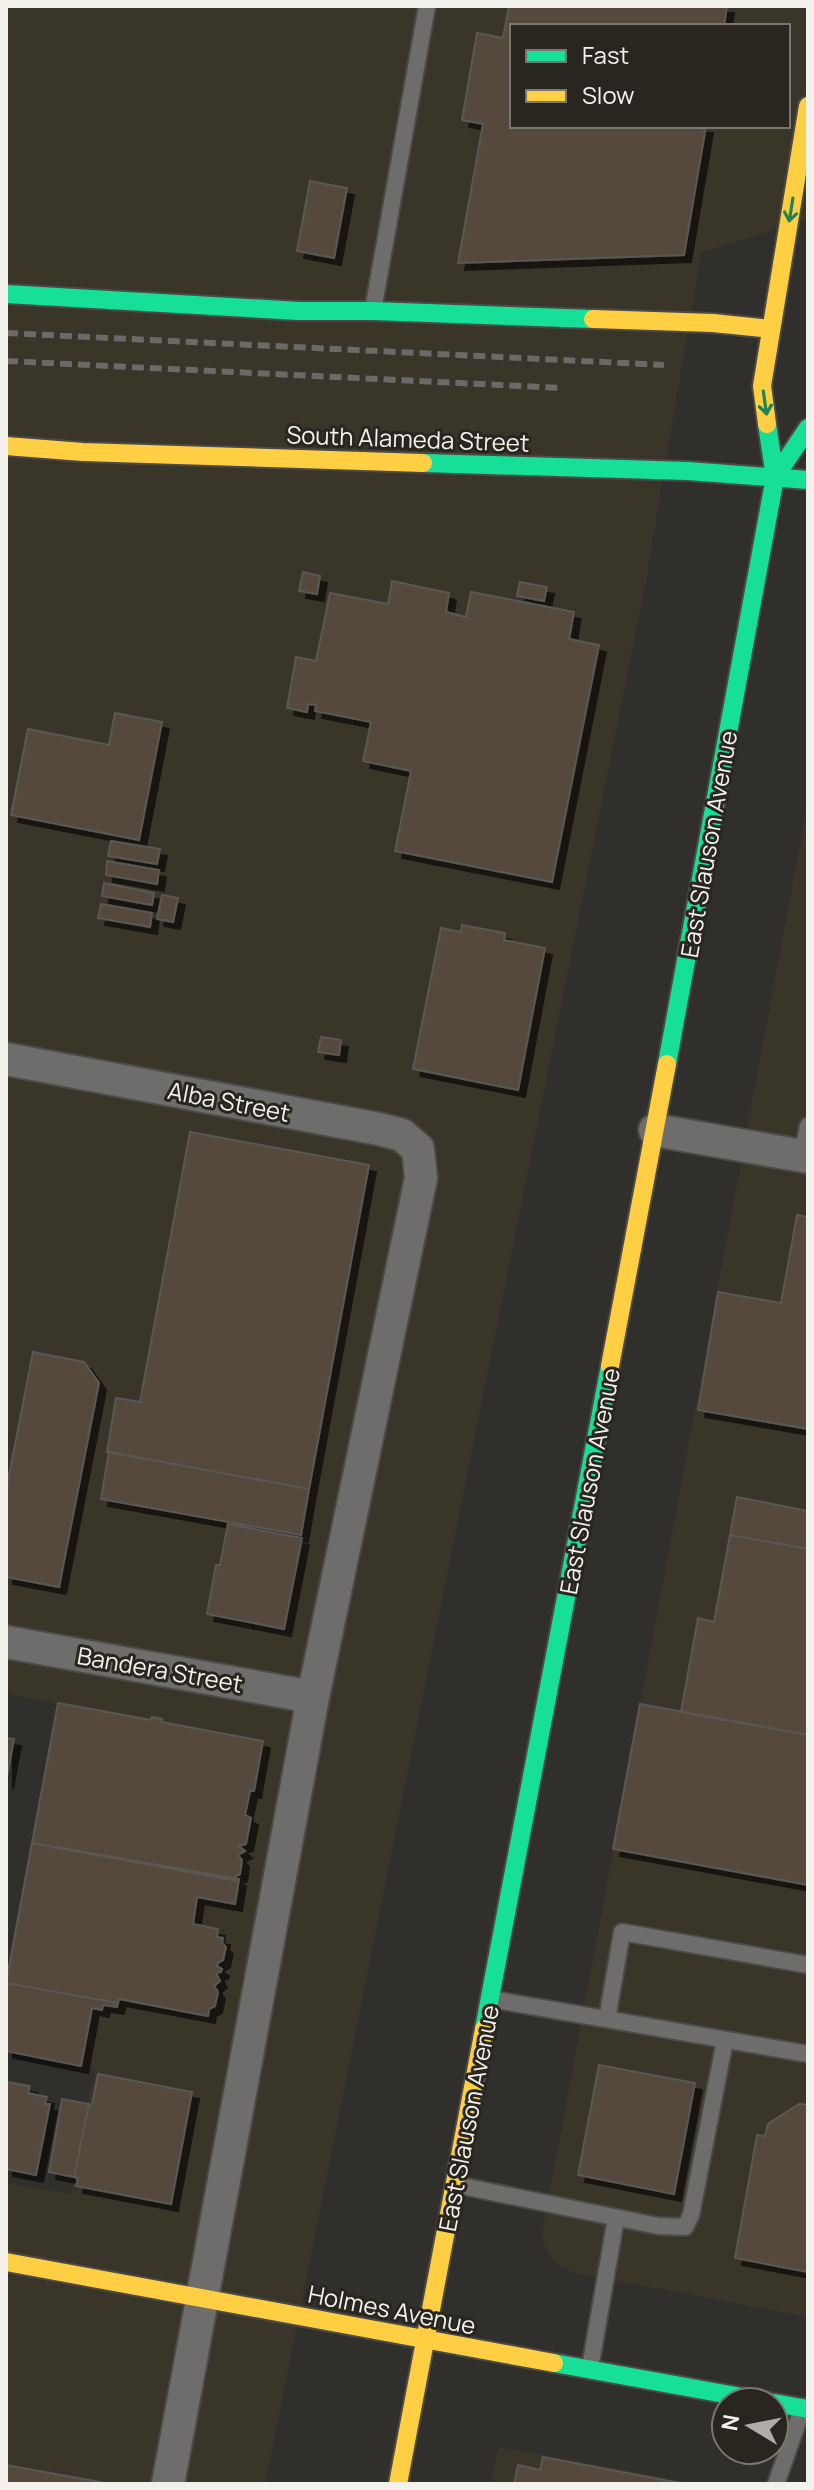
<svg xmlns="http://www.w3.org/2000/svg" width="814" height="2490" viewBox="0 0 814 2490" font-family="Manrope,sans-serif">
  <defs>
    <filter id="shadow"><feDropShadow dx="7" dy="7" stdDeviation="0" flood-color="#0009"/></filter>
  </defs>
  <rect width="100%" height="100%" fill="#312f2b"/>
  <path fill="#3a3529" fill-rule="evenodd" d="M6 6H808V220L701 252 644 592 265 2484H6V2183L71 2194 95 2069 6 2051V1981L58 1704 6 1694ZM512 26H788V126H512Z
    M808 802V2317L576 2273 557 2265 546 2249 542 2234Z
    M498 2447 702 2484H491Z"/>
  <path fill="#554a3c" stroke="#5a5855" stroke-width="2" filter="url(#shadow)" d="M509 6H727L724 26H512V126H706L684 255 458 263 483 124 462 120 477 33 503 38Z
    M310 181 347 188 334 258 297 251Z
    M303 572 320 576 317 594 299 591Z
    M392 581 449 593 446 612 466 617 471 592 574 612 569 639 599 645 552 882 395 851 411 771 363 761 371 722 315 711 316 705 308 704 307 712 287 708 296 657 316 661 330 593 388 604Z
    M520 582 547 587 544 601 517 596Z
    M115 713 162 722 139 840 11 815 28 729 109 745Z
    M111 841 160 849 157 864 108 856Z
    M107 861 159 870 157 884 106 875Z
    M104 883 154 893 152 905 102 896Z
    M162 895 178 898 173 922 157 919Z
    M101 904 152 913 150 927 98 918Z
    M462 925 505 933 504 940 545 948 518 1090 413 1069 441 928 461 932Z
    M321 1037 341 1040 339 1055 318 1052Z
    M190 1132 369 1165 309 1489 107 1452 116 1398 140 1402Z
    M797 1215 808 1217V1429L698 1410 718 1292 781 1303Z
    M33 1352 84 1362 99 1383 59 1587 6 1577V1491Z
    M109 1452 309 1489 301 1535 101 1499Z
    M737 1497 808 1511V1549L730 1535Z
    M228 1524 302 1538 284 1629 207 1614 216 1565H220Z
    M730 1535 808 1549V1735L681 1712 698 1618 714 1622Z
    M58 1703 151 1720 152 1717 162 1719 161 1722 263 1741 254 1791H250L245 1815 251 1818 246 1844 239 1846 245 1851 238 1855 242 1860 240 1874 233 1878 237 1881 32 1843Z
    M640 1704 808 1735V1885L613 1849Z
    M6 1738 14 1739 6 1782Z
    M32 1843 239 1879 235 1904 197 1897 193 1924 218 1929 217 1937 223 1938 222 1943 226 1947 223 1960 218 1963 217 1966 222 1969 221 1972 216 1973 220 1981 214 1986 218 1992 215 2006 209 2009 208 2016 119 1999 118 2003 6 1983Z
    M6 1983 118 2003 117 2007 103 2005 102 2010 92 2008 81 2066 6 2051Z
    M599 2065 695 2083 674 2194 578 2175Z
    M98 2074 192 2092 171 2204 76 2186 78 2178 74 2177 89 2104 92 2105Z
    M7 2082 30 2086 28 2093 47 2097 45 2104H50L36 2175 6 2169Z
    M62 2099 89 2104 74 2177 49 2172Z
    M799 2104 808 2105V2272L735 2258 757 2135 765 2136 768 2124Z
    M543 2457 685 2484H514L518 2465 540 2470Z
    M6 2465 111 2484H6Z"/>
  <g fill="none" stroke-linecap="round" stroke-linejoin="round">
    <defs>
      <path id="lane" d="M373 310 427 6
        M802 1156 808 1126
        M490 1999 808 2054
        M607 2019 622 1932 808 1965
        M457 2185 658 2226 685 2227 691 2215 725 2040
        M590 2368 616 2218
        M776 2484 802 2410"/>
      <path id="street" d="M6 1059 379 1129 402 1135 418 1149 421 1178 313 1697 168 2484
        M655 1130 808 1157
        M6 1642 313 1697"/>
      <path id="fast" d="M6 294 299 311H373L593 319
        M423 463 688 471 808 480
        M775 477 808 428
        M667 1064 775 477 767 424
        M484 2029 610 1366
        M554 2363 769 2402
        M774 2403 808 2409"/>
      <path id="slow" d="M593 319 713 323 771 329
        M767 424 762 386 808 106
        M6 446 83 452 423 463
        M610 1366 667 1064
        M6 2262 554 2363
        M398 2484 484 2029"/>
    </defs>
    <use href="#lane" stroke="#4b4a47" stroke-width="20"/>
    <use href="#street" stroke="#4b4a47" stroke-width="36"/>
    <use href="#fast" stroke="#4b4a47" stroke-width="22"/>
    <use href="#slow" stroke="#4b4a47" stroke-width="22"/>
    <use href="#lane" stroke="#6f6d6c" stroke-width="16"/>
    <use href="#street" stroke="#6f6d6c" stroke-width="32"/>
    <use href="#fast" stroke="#16e098" stroke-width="18"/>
    <use href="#slow" stroke="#ffcf43" stroke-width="18"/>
    <path stroke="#6c6a68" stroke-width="6" stroke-dasharray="12 6" stroke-linecap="butt" d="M6 333 664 365
      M6 361 561 388"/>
  </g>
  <defs><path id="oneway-shaft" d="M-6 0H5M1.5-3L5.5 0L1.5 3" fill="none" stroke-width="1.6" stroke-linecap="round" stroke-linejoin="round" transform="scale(2)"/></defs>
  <g stroke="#20835c">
    <use href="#oneway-shaft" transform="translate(791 210) rotate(99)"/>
    <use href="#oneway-shaft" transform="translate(765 403) rotate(82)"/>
  </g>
  <g text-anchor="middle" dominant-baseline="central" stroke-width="6" stroke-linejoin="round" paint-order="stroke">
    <g font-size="24" fill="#f3f1ec" stroke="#29261f">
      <text transform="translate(408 438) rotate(2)">South Alameda Street</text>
      <text transform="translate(708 844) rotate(-80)">East Slauson Avenue</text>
      <text transform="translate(229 1101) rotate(11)">Alba Street</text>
      <text transform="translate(589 1481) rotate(-79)">East Slauson Avenue</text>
      <text transform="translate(160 1669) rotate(10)">Bandera Street</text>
      <text transform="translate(468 2118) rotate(-79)">East Slauson Avenue</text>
      <text transform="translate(392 2309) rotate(11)">Holmes Avenue</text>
    </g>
  </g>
  <rect width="814" height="2490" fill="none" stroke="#f3f1ec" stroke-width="16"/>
  <rect x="510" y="24" width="280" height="104" fill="#29261f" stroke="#7a7771" stroke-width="2"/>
  <rect x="526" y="50" width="40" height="12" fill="#16e098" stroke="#7a7771" stroke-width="2"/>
  <text x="582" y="64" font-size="24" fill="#f3f1ec">Fast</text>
  <rect x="526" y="90" width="40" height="12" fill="#ffcf43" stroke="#7a7771" stroke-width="2"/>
  <text x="582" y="104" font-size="24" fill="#f3f1ec">Slow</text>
  <g transform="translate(750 2426) rotate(280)"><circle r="38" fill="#29261f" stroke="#7a7771" stroke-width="2"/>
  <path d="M0-6L14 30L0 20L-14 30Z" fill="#afada8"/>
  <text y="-12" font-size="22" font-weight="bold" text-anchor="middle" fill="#f3f1ec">N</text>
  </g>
</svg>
